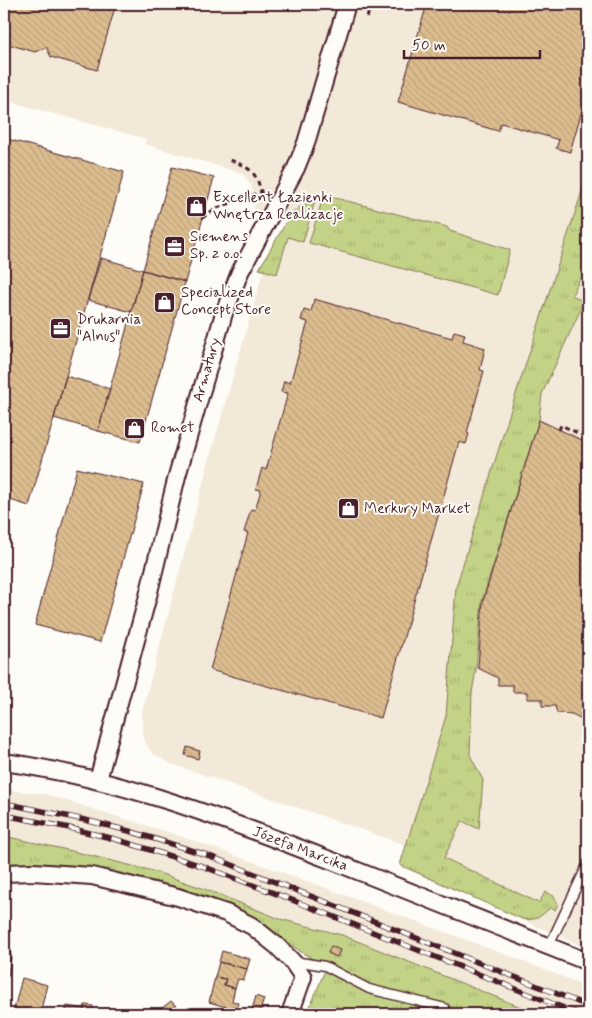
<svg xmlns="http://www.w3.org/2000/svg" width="592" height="1018" viewBox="0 0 592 1018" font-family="Mynerve,sans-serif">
  <defs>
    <pattern id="grass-tufts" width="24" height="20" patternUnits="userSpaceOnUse" patternTransform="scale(1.25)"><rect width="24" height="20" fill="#c2d286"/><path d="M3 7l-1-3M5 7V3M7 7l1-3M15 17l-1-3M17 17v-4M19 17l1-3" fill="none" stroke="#a8b474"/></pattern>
    <pattern id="building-back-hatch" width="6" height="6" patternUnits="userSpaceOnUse" patternTransform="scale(1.25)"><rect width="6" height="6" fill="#dcbd8f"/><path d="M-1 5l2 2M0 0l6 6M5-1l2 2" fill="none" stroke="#bea27c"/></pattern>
  </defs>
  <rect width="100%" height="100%" fill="#fdfcf7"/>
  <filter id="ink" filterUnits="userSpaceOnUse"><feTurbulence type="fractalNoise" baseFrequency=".02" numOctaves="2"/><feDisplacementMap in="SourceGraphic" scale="10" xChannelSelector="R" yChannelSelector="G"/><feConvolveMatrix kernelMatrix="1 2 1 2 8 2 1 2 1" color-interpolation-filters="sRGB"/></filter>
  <g filter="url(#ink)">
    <path fill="#f3e9d8" d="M4 4H588V949L399 866 406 845 169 763 152 753 143 739 142 712 213 446 264 269 292 219 254 209 252 187 242 173 144 144 146 139 4 100Z
      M4 790 44 794 174 834 307 881 520 960 588 987V1014H538L342 935 280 919 153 871 4 836Z"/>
    <path fill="url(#grass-tufts)" stroke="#867858" d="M588 173V262L572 295 584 302 542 394 539 420 482 601 476 669 472 693 470 755 483 780 479 829 462 821 444 858 539 903 545 892 554 896 558 904 555 910 550 908C540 917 536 921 522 919L400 865 446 716 456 587 512 406Z
      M328 196 447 227 450 231 510 250 498 295 309 243 322 201H326Z
      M315 201 303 242 288 237 277 274 259 269 291 214 305 203Z
      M4 836 72 851 153 871 202 888 280 919 342 935 538 1014H307L326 968 266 929 229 909 4 866Z"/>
    <path fill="url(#building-back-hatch)" stroke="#4a1f2b" d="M4 4H116L97 70 51 57 46 47 35 52 4 43Z
      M427 4H588V89L570 152 556 148 559 140 501 123 498 131 398 102Z
      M4 138 124 172 29 506 4 498Z
      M172 167 214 178 185 282 143 270Z
      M101 258 143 270 131 312 88 300Z
      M143 270 185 282 140 442 98 431Z
      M314 299 452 338 454 331 465 334 463 341 485 348 480 370 484 371 467 433 469 434 466 444 459 442 381 718 210 670 248 533 244 532 251 509 255 510 261 490 256 489 262 468 266 470 288 393 281 392 284 381 290 383 308 322 301 320 304 310 311 312Z
      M66 376 110 389 98 431 54 418Z
      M539 420 588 443 585 449 588 450V722L572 714 557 713 555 706H542V699H527V692H513V685H498V678L478 668 483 601Z
      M77 468 144 484 100 642 35 625Z
      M187 747 200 751 198 759 185 755Z
      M331 946 340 950 337 957 328 953Z
      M222 951 250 959 247 969 219 962Z
      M219 962 247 969 244 980 238 979 235 988 224 985 226 979 215 977Z
      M215 977 226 979 224 985 235 988 232 1001 238 1003 236 1010 209 1002Z
      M22 978 47 985 40 1014 13 1013Z
      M256 996 264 999 259 1014 251 1013Z
      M171 1001 184 1014 156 1013Z
      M85 1005 93 1006 92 1014H83Z
      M67 1006 84 1009 83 1014H65Z"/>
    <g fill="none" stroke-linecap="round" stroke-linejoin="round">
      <defs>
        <path id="lane" d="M549 946 588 863
          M4 947 6 956 4 973
          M294 961 325 966 369 989 445 1008"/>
        <path id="street" d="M4 762C119 778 228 820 335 862 420 895 504 929 588 962
          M98 780 148 596 177 476 224 313 240 272 296 168 306 143 347 4
          M4 873 33 872 92 876 178 897 226 913 252 926 277 946 292 961 303 977 290 1014"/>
      </defs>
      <use href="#lane" stroke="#4a1f2b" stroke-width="11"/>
      <use href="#street" stroke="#4a1f2b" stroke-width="20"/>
      <path stroke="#4a1f2b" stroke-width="3" stroke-dasharray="5 4" stroke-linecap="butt" d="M367 18 371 4
        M230 160C252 168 257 173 262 196
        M202 218 217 208 261 192
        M559 430 561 425 588 438
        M455 1011 467 1014"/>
      <use href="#lane" stroke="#fdfcf7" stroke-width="8"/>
      <use href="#street" stroke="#fdfcf7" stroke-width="16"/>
      <defs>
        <path id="rail" d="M4 803 85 820 129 831 207 855 588 1006
          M4 815 65 827 115 839 202 866 282 896 579 1014"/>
      </defs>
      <use href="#rail" stroke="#4a1f2b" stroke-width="5.5"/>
      <use href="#rail" stroke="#fdfcf7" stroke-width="4" stroke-dasharray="11" stroke-linecap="butt"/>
    </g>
  </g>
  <defs>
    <symbol id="shop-square" viewBox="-11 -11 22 22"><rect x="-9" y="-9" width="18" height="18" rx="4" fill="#4a1f2b" stroke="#fdfcf7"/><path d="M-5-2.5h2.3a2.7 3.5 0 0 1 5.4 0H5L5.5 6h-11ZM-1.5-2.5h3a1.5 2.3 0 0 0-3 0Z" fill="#fff"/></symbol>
    <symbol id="office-square" viewBox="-11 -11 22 22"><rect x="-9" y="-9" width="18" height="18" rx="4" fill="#4a1f2b" stroke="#fdfcf7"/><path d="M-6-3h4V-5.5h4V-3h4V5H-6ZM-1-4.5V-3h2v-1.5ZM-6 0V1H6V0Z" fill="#fff"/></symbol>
  </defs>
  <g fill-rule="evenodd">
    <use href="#shop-square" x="184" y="194" width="25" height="25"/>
    <use href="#office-square" x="162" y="234" width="25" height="25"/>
    <use href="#shop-square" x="152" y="290" width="25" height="25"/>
    <use href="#office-square" x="48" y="316" width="25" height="25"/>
    <use href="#shop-square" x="122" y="416" width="25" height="25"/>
    <use href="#shop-square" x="336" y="496" width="25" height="25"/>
  </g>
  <g text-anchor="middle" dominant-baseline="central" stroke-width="4" stroke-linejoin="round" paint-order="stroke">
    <g font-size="15" fill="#4a1f2b" stroke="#fdfcf7" text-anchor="start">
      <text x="213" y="198">Excellent Łazienki<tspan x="213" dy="17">Wnętrza Realizacje</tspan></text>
      <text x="190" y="237">Siemens<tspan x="190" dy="17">Sp. z o.o.</tspan></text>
      <text x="181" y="293">Specialized<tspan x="181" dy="17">Concept Store</tspan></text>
      <text x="77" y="320">Drukarnia<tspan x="77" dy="17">"Alnus"</tspan></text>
      <text x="151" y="428">Romet</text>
      <text x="364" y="509">Merkury Market</text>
    </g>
    <g font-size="15" fill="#4a1f2b" stroke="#fdfcf7">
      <text transform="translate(207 370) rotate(-74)">Armatury</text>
      <text transform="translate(300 849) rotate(21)">Józefa Marcika</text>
    </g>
  </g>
  <rect width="592" height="1018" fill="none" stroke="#fdfcf7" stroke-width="20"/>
  <rect x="10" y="10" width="572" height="998" fill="none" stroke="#4a1f2b" stroke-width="2" filter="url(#ink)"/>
  <path d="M404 50v8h136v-8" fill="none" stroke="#4a1f2b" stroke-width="2.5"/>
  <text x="412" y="50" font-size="15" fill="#4a1f2b" stroke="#fdfcf7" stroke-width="4" paint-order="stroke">50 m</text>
</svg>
